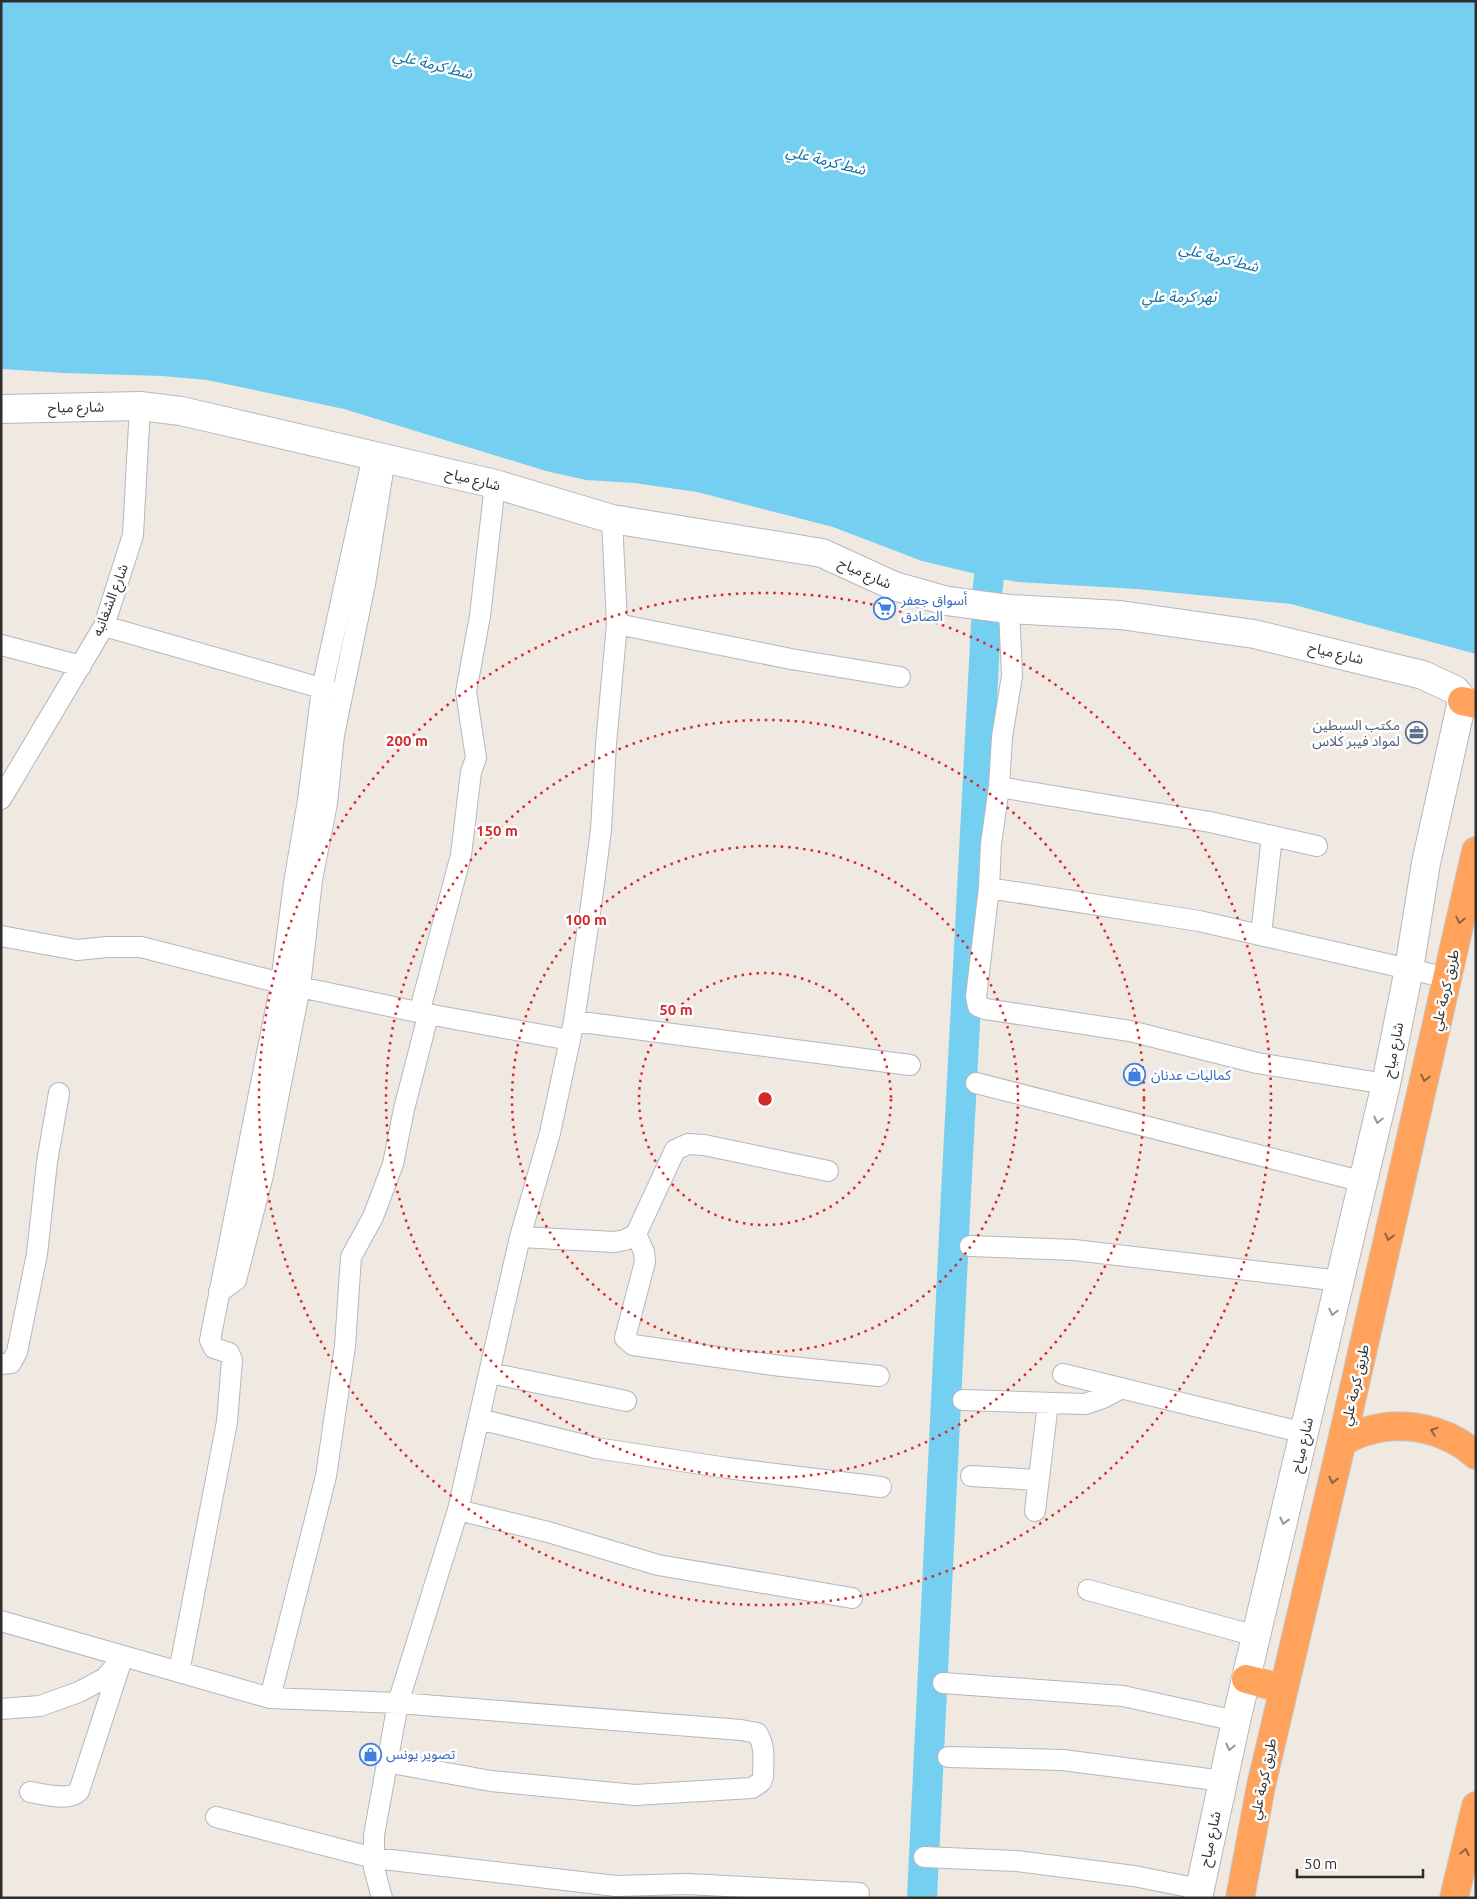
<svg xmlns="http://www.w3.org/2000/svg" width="1477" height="1899" viewBox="0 0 1477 1899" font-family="Ubuntu,'Noto Sans Arabic',sans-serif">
  <rect width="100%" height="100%" fill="#efe9e1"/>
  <path fill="#75cff0" d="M1 1H1463L1476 5V654L1291 604 1137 589 1018 582 989 577 922 561 833 527 697 492 634 483 586 480 546 471 344 409 207 380 162 376 65 373 1 369Z"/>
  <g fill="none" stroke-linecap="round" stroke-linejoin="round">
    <path stroke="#75cff0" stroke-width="5" d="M1463 1 1476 5"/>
    <path stroke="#75cff0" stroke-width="30" d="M987 594 989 577
      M922 1898 956 1194 986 624"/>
    <defs>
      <path id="street" d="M372 460 322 689 308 800 294 883 281 983 422 1013 570 1040
        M1009 609 1012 676 1002 737 999 787 991 844 989 888 976 997 978 1006 985 1009 1130 1031 1257 1063 1386 1084
        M617 624 791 659 900 677
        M104 626 335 692
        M1 645 81 666
        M999 787 1210 822 1317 846
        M1 799 104 626 133 535 140 406
        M989 888 1199 921 1448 978
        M1261 935 1272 836
        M1 936 77 950 107 947H141L281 983 210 1340 214 1348 229 1353 232 1360 227 1422 179 1672
        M574 1021 910 1065
        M976 1083 1364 1182
        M636 1234 644 1252 645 1262 625 1338 633 1345 781 1366 879 1376
        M520 1237 614 1242 625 1240 636 1234 675 1150 688 1144 704 1145 828 1171
        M970 1246 1074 1250 1341 1281
        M219 1292 236 1280 263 1175 300 987 312 880 327 803 334 735 365 584 385 458
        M1 1364 11 1363 17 1352 37 1254 47 1162 59 1093
        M490 1373 626 1401
        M1063 1374 1305 1433
        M963 1400 1085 1404 1103 1398 1122 1388
        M479 1419 596 1448 727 1468 881 1487
        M971 1476 1038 1480
        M458 1510 548 1532 658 1565 852 1598
        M1035 1511 1048 1403
        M1088 1590 1256 1636
        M1 1621 270 1698 398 1703 741 1730 757 1733C766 1746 763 1762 763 1777L761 1782 752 1788 635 1795 491 1781 386 1762
        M943 1683 1123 1696 1236 1721
        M270 1698 326 1476 345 1346 351 1257 373 1217 393 1164 404 1109 427 1020 422 1013 421 1006 461 855 471 772 476 758 466 692 480 616 495 484
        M1 1709 40 1706 79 1692 105 1678 119 1662
        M948 1757 1063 1760 1223 1781
        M30 1792C44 1794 69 1802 79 1791L123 1656
        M216 1817 374 1858 616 1886 687 1884 859 1893
        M924 1857 1016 1861 1134 1876 1199 1889
        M382 1898 374 1868V1835L398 1703 458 1510 520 1237 550 1133 574 1021 591 906 601 830 606 744 617 624 612 519"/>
      <path id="secondary" d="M1 409 140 406 181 411 495 484 612 519 822 553 894 586 947 601 1009 609 1120 615 1254 634 1423 675 1455 690 1461 697 1462 701 1426 863 1409 969 1386 1084 1236 1721 1198 1898"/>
      <path id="highway" d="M1462 701 1476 704
        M1342 1441C1350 1438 1359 1433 1367 1431 1405 1420 1447 1429 1476 1455
        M1246 1679 1284 1689
        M1240 1898 1261 1786 1342 1441 1476 851
        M1454 1898 1476 1806"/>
    </defs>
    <use href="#street" stroke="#b4b7c1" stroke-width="22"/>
    <use href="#secondary" stroke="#b4b7c1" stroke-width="30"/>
    <use href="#highway" stroke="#c9c9c9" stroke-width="30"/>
    <use href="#street" stroke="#fff" stroke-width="20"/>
    <use href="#secondary" stroke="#fff" stroke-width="28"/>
    <use href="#highway" stroke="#ffa35c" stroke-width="28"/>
  </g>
  <defs><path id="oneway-chevron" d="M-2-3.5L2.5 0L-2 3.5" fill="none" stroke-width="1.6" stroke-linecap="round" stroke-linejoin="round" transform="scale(1.25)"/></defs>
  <g stroke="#8c6343">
    <use href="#oneway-chevron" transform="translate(1460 920) rotate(102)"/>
    <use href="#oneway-chevron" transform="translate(1425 1078) rotate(103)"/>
    <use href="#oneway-chevron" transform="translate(1389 1237) rotate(103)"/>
    <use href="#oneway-chevron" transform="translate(1434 1431) rotate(-161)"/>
    <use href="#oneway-chevron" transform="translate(1333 1480) rotate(103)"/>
    <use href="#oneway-chevron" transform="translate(1465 1852) rotate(-77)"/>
  </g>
  <g stroke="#969696">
    <use href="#oneway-chevron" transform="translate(1378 1120) rotate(103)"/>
    <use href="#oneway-chevron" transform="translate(1333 1312) rotate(103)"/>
    <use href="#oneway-chevron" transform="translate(1284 1521) rotate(104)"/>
    <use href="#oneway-chevron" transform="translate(1230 1747) rotate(103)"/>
  </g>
  <g fill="none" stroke="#d62828" stroke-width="2.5" stroke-dasharray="2.5 5">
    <circle cx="765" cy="1099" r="126"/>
    <circle cx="765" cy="1099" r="253"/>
    <circle cx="765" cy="1099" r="379"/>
    <circle cx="765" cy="1099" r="506"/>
  </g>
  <defs>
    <symbol id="supermarket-ring" viewBox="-11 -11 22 22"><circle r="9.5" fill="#fff" stroke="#3f7fe0" stroke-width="1.5"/><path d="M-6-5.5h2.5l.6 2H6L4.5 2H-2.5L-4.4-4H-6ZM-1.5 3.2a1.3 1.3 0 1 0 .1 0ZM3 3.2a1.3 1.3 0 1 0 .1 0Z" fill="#3f7fe0"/></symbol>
    <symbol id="office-ring" viewBox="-11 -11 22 22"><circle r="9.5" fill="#fff" stroke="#5c6f8a" stroke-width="1.5"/><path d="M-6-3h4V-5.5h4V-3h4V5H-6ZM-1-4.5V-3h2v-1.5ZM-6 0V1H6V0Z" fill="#5c6f8a"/></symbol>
    <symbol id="shop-ring" viewBox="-11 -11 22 22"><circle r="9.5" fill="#fff" stroke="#3f7fe0" stroke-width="1.5"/><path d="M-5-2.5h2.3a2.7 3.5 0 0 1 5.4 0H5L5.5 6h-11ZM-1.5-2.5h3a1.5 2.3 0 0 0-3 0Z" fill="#3f7fe0"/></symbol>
  </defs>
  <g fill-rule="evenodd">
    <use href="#supermarket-ring" x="872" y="596" width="25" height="25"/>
    <use href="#office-ring" x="1404" y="720" width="25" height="25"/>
    <use href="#shop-ring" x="1122" y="1062" width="25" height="25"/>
    <use href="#shop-ring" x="358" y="1742" width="25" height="25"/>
  </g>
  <g text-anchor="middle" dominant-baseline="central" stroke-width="5" stroke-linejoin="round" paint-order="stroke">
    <g font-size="14" fill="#2e2e2e" stroke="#fff">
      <text transform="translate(76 407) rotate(-1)">شارع مياح</text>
      <text transform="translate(473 479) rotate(14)">شارع مياح</text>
      <text transform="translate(865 573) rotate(24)">شارع مياح</text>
      <text transform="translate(110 600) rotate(-69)">شارع الشغانبه</text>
      <text transform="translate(1336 653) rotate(13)">شارع مياح</text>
      <text transform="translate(1445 990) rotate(-77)">طريق كرمة علي</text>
      <text transform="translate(1393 1050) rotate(-79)">شارع مياح</text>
      <text transform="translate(1355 1385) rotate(-77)">طريق كرمة علي</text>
      <text transform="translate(1302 1445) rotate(-77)">شارع مياح</text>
      <text transform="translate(1263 1779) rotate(-78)">طريق كرمة علي</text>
      <text transform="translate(1210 1839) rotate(-78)">شارع مياح</text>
    </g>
    <g font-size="14" fill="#366cbe" stroke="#fff" text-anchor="start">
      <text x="901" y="600">أسواق جعفر<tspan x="901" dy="16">الصادق</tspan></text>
      <text x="1151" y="1075">كماليات عدنان</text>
      <text x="386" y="1754">تصوير يونس</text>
    </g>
    <g font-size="14" fill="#4e5e75" stroke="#fff" text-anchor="end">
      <text x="1400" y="725">مكتب السبطين<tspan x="1400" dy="16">لمواد فيبر كلاس</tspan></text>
    </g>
    <g font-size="15" font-style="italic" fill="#0d6fa3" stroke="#fff">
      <text transform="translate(433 64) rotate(14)">شط كرمة علي</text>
      <text transform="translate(826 160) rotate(14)">شط كرمة علي</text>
      <text transform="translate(1219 257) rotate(14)">شط كرمة علي</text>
      <text x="1179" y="296">نهر كرمة علي</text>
    </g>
  </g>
  <circle cx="765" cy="1099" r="8" fill="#d62828" stroke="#fff" stroke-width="2.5"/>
  <g font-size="15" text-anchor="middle" font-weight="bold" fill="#d62828" stroke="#fff" stroke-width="5" stroke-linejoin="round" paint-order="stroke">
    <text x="407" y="746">200 m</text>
    <text x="497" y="836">150 m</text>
    <text x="586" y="925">100 m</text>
    <text x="676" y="1015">50 m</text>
  </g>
  <rect width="1477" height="1899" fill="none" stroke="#2e2e2e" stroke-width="5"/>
  <path d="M1297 1869v8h126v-8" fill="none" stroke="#2e2e2e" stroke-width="2.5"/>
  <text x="1304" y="1869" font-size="15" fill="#2e2e2e" stroke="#ffffff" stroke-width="4" paint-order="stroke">50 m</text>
</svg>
